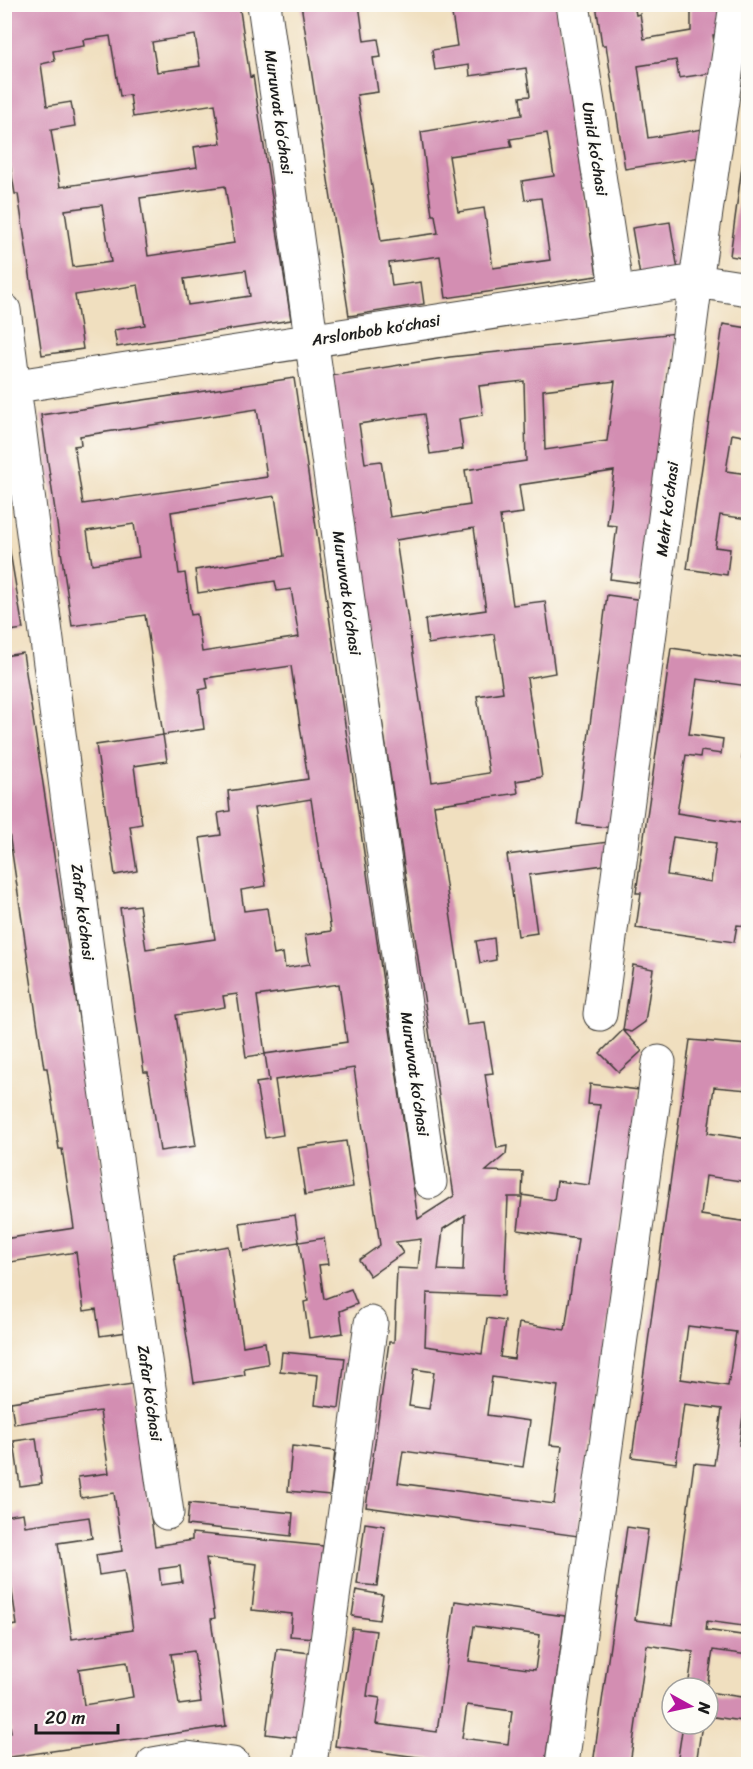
<svg xmlns="http://www.w3.org/2000/svg" width="753" height="1769" viewBox="0 0 753 1769" font-family="Sriracha,sans-serif">
  <rect width="100%" height="100%" fill="#fdfcf7"/>
  <filter id="ink" filterUnits="userSpaceOnUse"><feTurbulence type="fractalNoise" baseFrequency=".0167" numOctaves="2"/><feDisplacementMap in="SourceGraphic" scale="12" xChannelSelector="R" yChannelSelector="G"/><feConvolveMatrix kernelMatrix="1 2 1 2 8 2 1 2 1" color-interpolation-filters="sRGB"/></filter>
  <filter id="wash" filterUnits="userSpaceOnUse"><feTurbulence type="fractalNoise" baseFrequency=".008" numOctaves="4" result="noise"/><feDisplacementMap in="SourceGraphic" scale="24" xChannelSelector="R" yChannelSelector="G"/><feGaussianBlur stdDeviation="1.35" result="paint"/><feColorMatrix in="noise" values="0 0 0 0 0 0 0 0 0 0 0 0 0 0 0 0 0 1.4 0 .05"/><feComposite in="paint" operator="in"/></filter>
  <g filter="url(#wash)">
    <rect width="100%" height="100%" fill="#f0dfbf"/>
    <g id="blocks">
      <path fill="#d38eb2" fill-rule="evenodd" d="M4 4H137L138 9 160 4H239L250 77 253 76 291 320 117 347 114 330 145 325 138 285 75 295 83 349 42 355 18 194H15L4 128ZM195 35 200 66 157 72 152 42ZM110 36 120 96 130 95 133 117 215 104 221 143 194 147 197 167 60 187 51 130 75 126 71 102 47 106 41 64 55 61 53 51 84 46 83 40ZM225 186 234 243 148 256 140 198ZM102 205 111 262 73 267 65 210ZM246 270 250 296 188 305 184 279Z
        M301 4H359L364 41 378 39 381 57 373 58 378 92 357 95 381 241 438 233 435 215H432L421 132 522 115 520 97 530 96 526 68 470 76 469 65 435 70 432 50 457 46 452 14 516 5H557L597 276 446 298 440 256 389 263 392 286 421 282 424 304 349 316ZM547 133 554 176 522 181 525 200 541 198 550 260 493 268 484 208 458 212 449 156 512 147 510 139Z
        M596 4H634L636 15 640 14 644 39 691 31V4H727L726 35H713L718 72 679 78 676 60 638 66 648 138 703 129 708 156 625 169 606 45H602Z
        M747 129H748V259L730 256Z
        M670 222 678 270 640 276 632 228Z
        M723 324 748 328V387L745 412H748V437L732 434 726 471 748 474V519L720 515 715 547 730 549 727 575 687 569Z
        M677 333 647 584 610 579 617 526 607 525 614 471 519 485 523 513 500 516 513 605 545 601 555 673 527 678 542 777 516 781 518 793 434 805 467 1025 485 1023 493 1073 485 1074 497 1148 507 1146 506 1154 486 1171 523 1172 522 1195 554 1200 557 1181 589 1185 600 1105 588 1104 590 1084 639 1090 578 1536 366 1507 389 1342H394L397 1268 418 1269 421 1239 396 1242 403 1253 370 1276 359 1260 380 1245 354 1068 275 1080 283 1135 265 1138 256 1083 269 1081 265 1054 347 1042 339 984 257 996 265 1054 246 1057 237 994 223 996 225 1007 176 1015 196 1146 160 1151 148 1072H144L120 908 139 905 146 949 215 939 200 838 221 835 218 813 230 811 228 791 308 779 291 666 206 678 208 688 199 690 204 729 163 735 145 615 72 626 41 415 294 378 418 1219 454 1196 330 376 450 357ZM524 381 526 461 465 470 470 505 390 517 381 461 365 463 359 424 424 414 430 454 463 449 459 419 483 415 479 386ZM615 381 607 441 545 450 543 390ZM257 409 267 477 83 504 74 446 81 445 80 436ZM275 496 284 556 195 570 198 593 275 581 277 591 291 589 299 637 202 652 197 614 191 615 185 573 179 574 171 512ZM134 524 139 557 92 564 87 531ZM474 528 486 610 425 619 428 644 494 634 503 692 477 696 489 773 432 782 396 540ZM311 799 331 931 305 935 310 964 285 968 283 953 274 955 267 908 244 911 241 890 266 886 254 808ZM508 1197H522L518 1230 578 1239 565 1330 519 1323 514 1359 500 1357 505 1321 487 1318 482 1354 425 1346 427 1293 504 1296ZM465 1215 463 1271 438 1270 443 1229ZM414 1369 434 1372 429 1409 409 1406ZM492 1377 558 1386 550 1445 562 1446 554 1504 398 1483 403 1451 523 1467 530 1421 487 1415Z
        M4 516 23 629 4 632Z
        M607 595 643 600 613 828 577 824Z
        M671 648 748 659V686L697 679 689 734 723 739 721 754 701 751 700 757 686 755 677 813 748 824V926L737 925 734 942 636 928 641 893H636ZM673 837 716 843 711 882 667 875Z
        M23 653 127 1332 100 1336 96 1309 84 1311 76 1252 4 1263V1239L74 1228 62 1149H59L47 1068H44L8 826H4V656Z
        M747 723H748V760L742 759Z
        M163 735 167 761 134 766 142 824 130 826 137 871 115 875 96 745Z
        M608 842 611 864 529 875 537 933 518 936 507 855Z
        M494 938 496 960 480 963 476 941Z
        M633 965 653 969 645 1022 631 1032 623 1030Z
        M623 1030 642 1051 619 1072 600 1053Z
        M690 1040 748 1045V1090L714 1087 708 1133 748 1139V1182L706 1176 701 1215 748 1222V1378L739 1445 748 1446V1584L743 1626 707 1621 706 1630 748 1636V1655L713 1650 707 1688H688L693 1652 647 1645 630 1764H593L627 1527 648 1530 635 1620 672 1625 694 1463 714 1465 722 1409 684 1404 676 1463 632 1457ZM688 1326 736 1332 728 1386 681 1379Z
        M346 1141 353 1187 305 1195 298 1148Z
        M295 1215 299 1242 244 1251 240 1223Z
        M324 1238 328 1264 319 1265 324 1299 351 1289 357 1304 340 1311 343 1333 309 1338 304 1302 308 1301 299 1242Z
        M228 1246 243 1346 265 1342 268 1364 244 1368 245 1375 194 1383 174 1255Z
        M282 1352 345 1358 339 1408 315 1405 318 1375 280 1371Z
        M132 1384 155 1546 192 1540V1533L323 1546 314 1638 290 1636 292 1614 252 1610 257 1564 206 1558 215 1618 211 1619 226 1726 4 1758V1733L11 1732 4 1687V1627L17 1625 4 1538V1516L23 1513 25 1526 89 1517 92 1538 58 1543 72 1639 133 1630 124 1571 99 1575 96 1555 122 1551 114 1493 81 1498 78 1477 109 1473 100 1411 14 1424 11 1402ZM180 1566 182 1582 161 1585 159 1569ZM194 1651 201 1702 179 1705 171 1654ZM127 1662 133 1697 84 1705 79 1669Z
        M36 1438 42 1483 20 1486 14 1441Z
        M292 1446 335 1451 330 1495 288 1491Z
        M189 1503 293 1513 291 1536 187 1525Z
        M365 1523 385 1526 377 1586 357 1584Z
        M356 1590 383 1595 379 1620 352 1616Z
        M455 1601 565 1616 545 1764H470L335 1746 352 1628 376 1631 367 1696 380 1698 376 1724 437 1732ZM474 1626 540 1635 535 1670 469 1661ZM467 1705 512 1711 508 1744 462 1738Z
        M277 1649 310 1653 299 1738 266 1734Z
        M708 1692 748 1698V1722L708 1716Z
        M683 1724H702L696 1764H677Z"/>
    </g>
  </g>
  <g filter="url(#ink)">
    <use href="#blocks" fill-opacity="0" stroke="#3c3934" stroke-width="1.5"/>
    <g fill="none" stroke-linecap="round" stroke-linejoin="round">
      <defs>
        <path id="minor" d="M264 4 430 1182
          M573 4 617 293
          M4 310 98 1033 167 1513
          M4 388 696 281 748 289
          M600 1014 696 281 736 4
          M153 1764 187 1758 233 1764
          M310 1764 371 1323
          M562 1764 659 1062"/>
      </defs>
      <use href="#minor" stroke="#3c3934" stroke-width="35"/>
      <use href="#minor" stroke="#fff" stroke-width="33"/>
    </g>
  </g>
  <g text-anchor="middle" dominant-baseline="central" stroke-width="4.5" stroke-linejoin="round" paint-order="stroke">
    <g font-size="16" fill="#1c1c1c" stroke="#fdfcf7">
      <text transform="translate(279 112) rotate(82)">Muruvvat koʻchasi</text>
      <text transform="translate(595 149) rotate(81)">Umid koʻchasi</text>
      <text transform="translate(376 330) rotate(-9)">Arslonbob koʻchasi</text>
      <text transform="translate(667 509) rotate(-83)">Mehr koʻchasi</text>
      <text transform="translate(347 593) rotate(82)">Muruvvat koʻchasi</text>
      <text transform="translate(83 912) rotate(83)">Zafar koʻchasi</text>
      <text transform="translate(415 1074) rotate(82)">Muruvvat koʻchasi</text>
      <text transform="translate(150 1393) rotate(82)">Zafar koʻchasi</text>
    </g>
  </g>
  <rect width="753" height="1769" fill="none" stroke="#fdfcf7" stroke-width="24"/>
  <g transform="translate(690 1706) rotate(98)"><circle r="28" fill="#fdfcf7" stroke="#a3a29f" stroke-width="1.5"/>
  <path d="M0-4.5L10 22L0 15L-10 22Z" fill="#b5179e"/>
  <text y="-9" font-size="16" font-weight="bold" text-anchor="middle" fill="#1c1c1c">N</text>
  </g>
  <path d="M36 1724v9h82v-9" fill="none" stroke="#1c1c1c" stroke-width="3"/>
  <text x="45" y="1724" font-size="18" fill="#1c1c1c" stroke="#fdfcf7" stroke-width="4.5" paint-order="stroke">20 m</text>
</svg>
